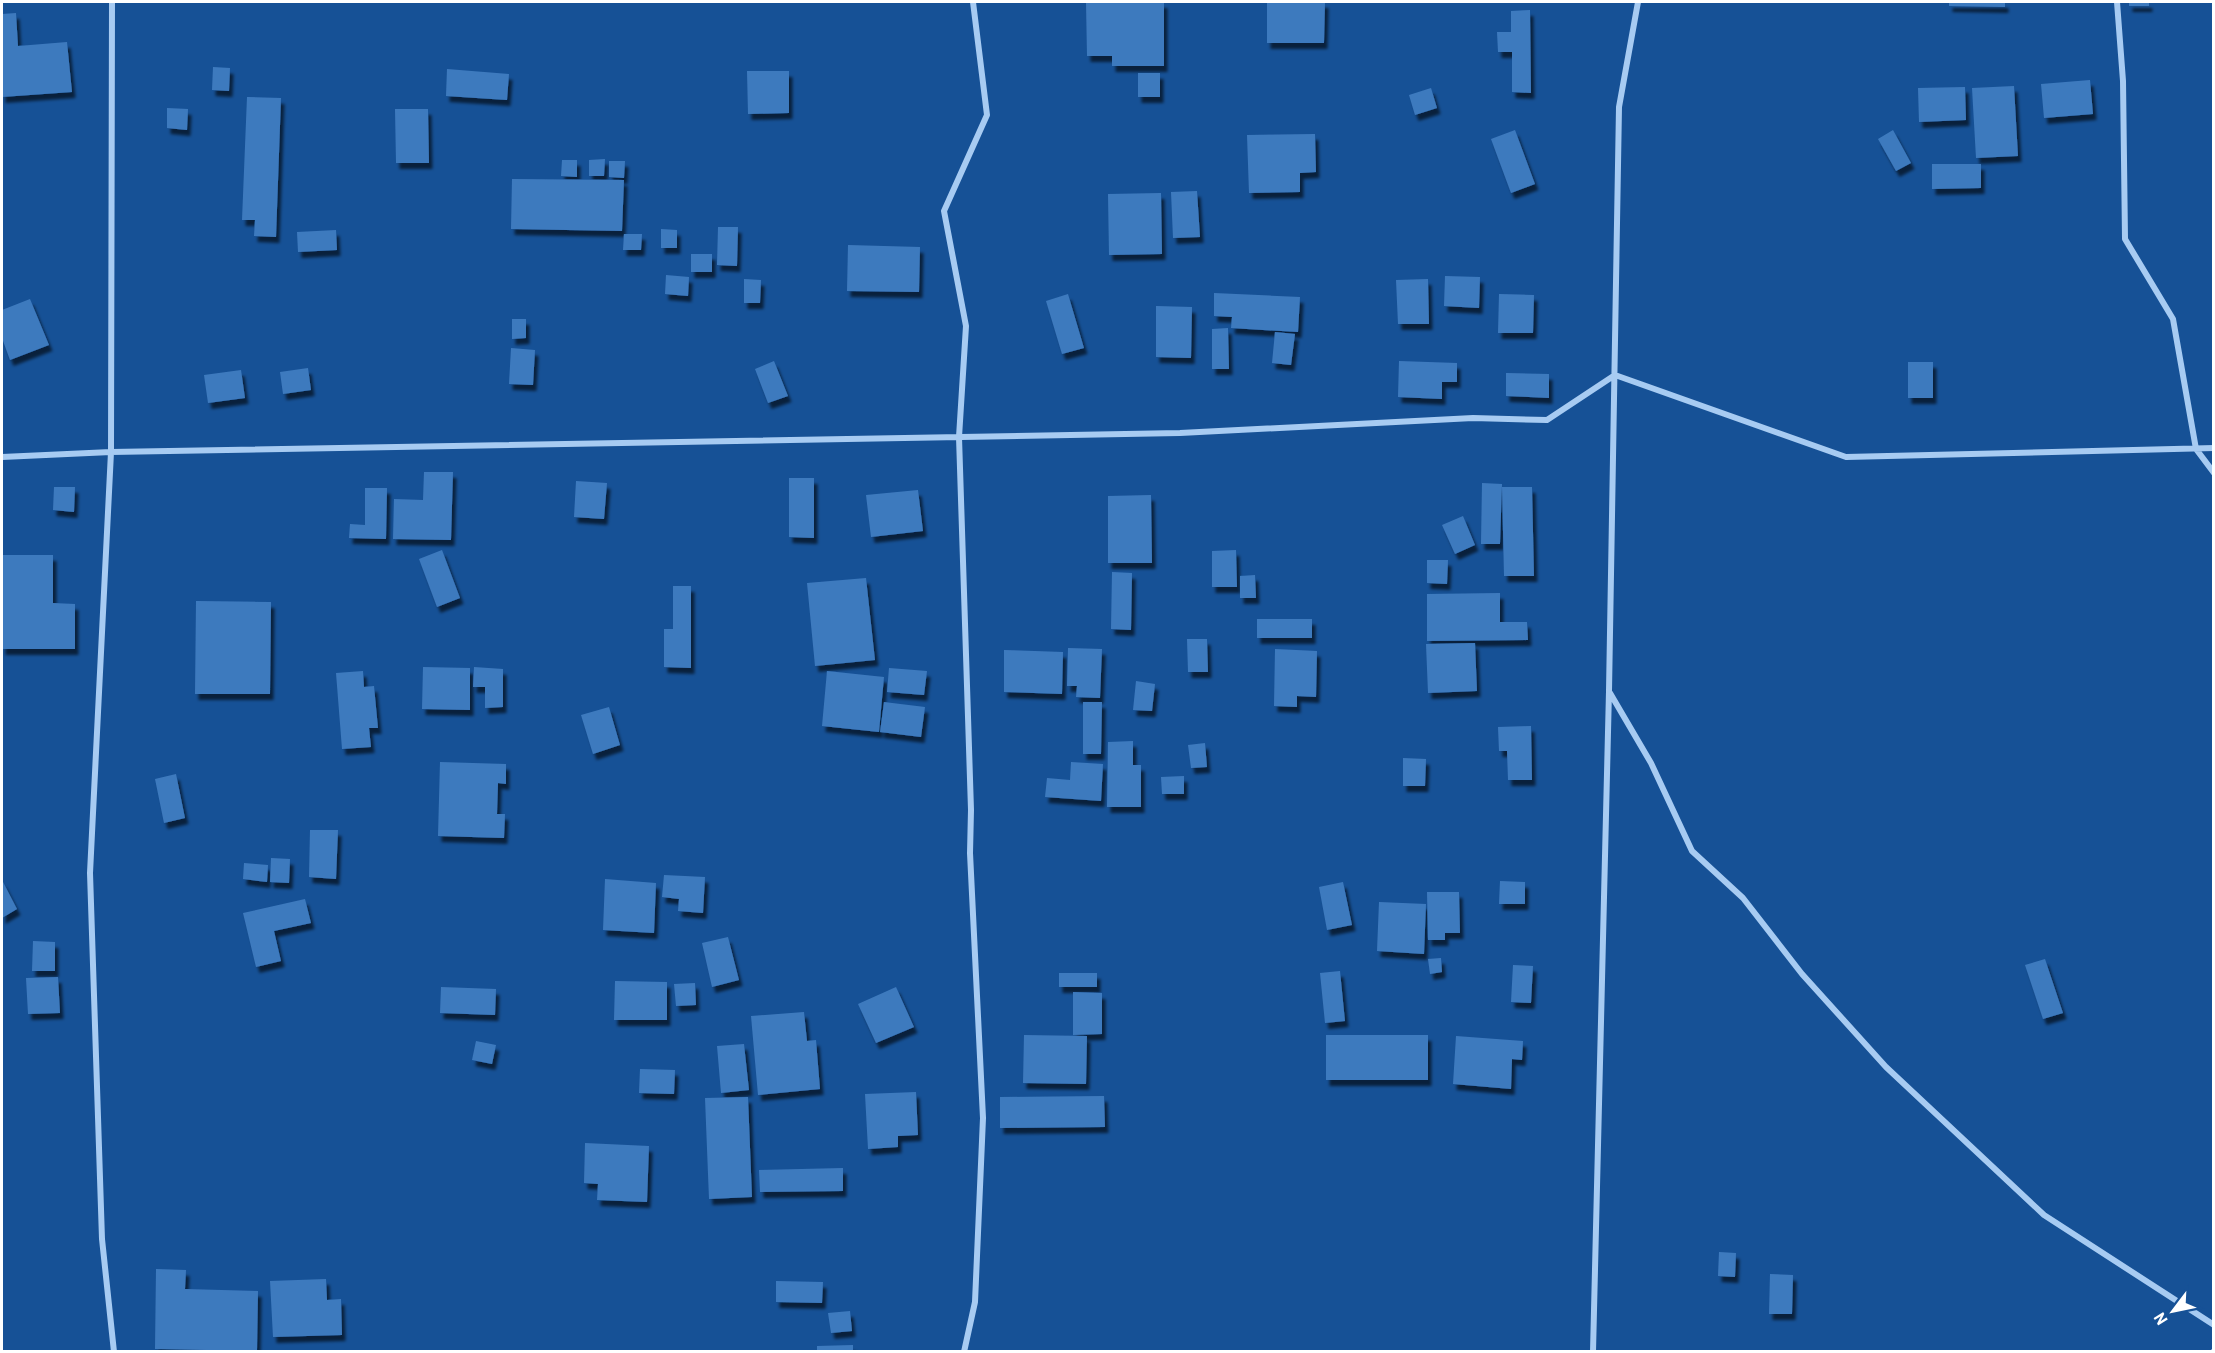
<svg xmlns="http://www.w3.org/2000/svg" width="2215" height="1353" viewBox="0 0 2215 1353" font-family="Barlow,sans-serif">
  <defs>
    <filter id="shadow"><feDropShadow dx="3.5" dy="6" stdDeviation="1.5" flood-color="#0009"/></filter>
  </defs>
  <rect width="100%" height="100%" fill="#165196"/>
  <path fill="#3e7abe" filter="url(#shadow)" d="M1086 2H1164V66H1112V56H1087Z
    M1267 2H1325L1324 43H1267Z
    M1949 2H2005V7L1949 6Z
    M2129 2H2149V6H2129Z
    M1530 10 1531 93 1512 92V52H1498L1497 32H1511V11Z
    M16 13 18 46 67 42 72 92 2 97V14Z
    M213 67 230 68 229 91 212 90Z
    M447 69 509 74 507 100 446 96Z
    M747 71H789V113L748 114Z
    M1138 73H1160V97H1138Z
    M2090 80 2093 114 2044 118 2041 84Z
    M2014 86 2018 156 1976 158 1972 88Z
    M1965 87 1966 120 1919 122 1918 88Z
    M1431 88 1437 108 1415 115 1409 95Z
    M247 97 281 98 276 237 254 236 255 220H242Z
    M167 108 188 109 187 130 167 128Z
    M395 109H428L429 163H396Z
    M1515 130 1535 184 1511 193 1491 139Z
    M1893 130 1911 163 1896 171 1878 139Z
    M1315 134 1316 172 1300 173V192L1249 193 1247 135Z
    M605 159 604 176H589V160Z
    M562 160H577V177L561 176Z
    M609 161H625L624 178 609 177Z
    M1932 164H1981V188L1932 189Z
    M512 179 624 180 622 231 511 229Z
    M1197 191 1200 237 1173 238 1171 192Z
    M1161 193 1162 254 1109 255 1108 194Z
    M718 227H738L737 266 717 265Z
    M661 229 677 230V248H661Z
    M336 230 337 250 298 252 297 232Z
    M624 234H642L641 250H623Z
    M848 245 920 247 919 292 847 291Z
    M691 254H712V272H691Z
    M666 275 689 277 688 296 665 294Z
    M1445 276 1480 277 1479 308 1444 306Z
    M744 279 761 280 760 303H744Z
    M1428 279 1429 324H1398L1396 280Z
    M1214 293 1300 297 1298 332 1231 328 1232 317 1214 316Z
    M1068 294 1084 348 1062 354 1046 301Z
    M1499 294 1534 295 1533 333H1498Z
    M30 299 49 345 10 360 2 338V310Z
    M1156 306 1192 307 1191 358 1156 357Z
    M512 319H526V338L512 339Z
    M1228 328 1229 369H1212V329Z
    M1275 332 1295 334 1291 365 1272 363Z
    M511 348 535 350 533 385 509 384Z
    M774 361 788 396 768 403 755 369Z
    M1399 361 1457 363V382H1442V399L1398 397Z
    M1908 362H1933V398H1908Z
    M308 368 311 390 283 394 280 372Z
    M241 370 245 398 208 403 204 375Z
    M1506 373 1549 374V398L1506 396Z
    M424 472H453L451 540 393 539 394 499 423 500Z
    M789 478H814V538L789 537Z
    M576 481 607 483 604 519 574 517Z
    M1482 483 1502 484 1500 544H1481Z
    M54 487H75L74 512 53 510Z
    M1502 487H1532L1534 576H1504Z
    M365 488H387L386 539 349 538 350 524 365 525Z
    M918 490 923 531 871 537 866 495Z
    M1151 495 1152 563H1108V496Z
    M1463 516 1475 545 1455 554 1442 525Z
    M442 550 460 598 437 607 419 559Z
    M1236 550 1237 587H1212V551Z
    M2 555H53V603L75 604V649H2Z
    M1427 560H1448L1447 584 1427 583Z
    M1112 572 1132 573 1131 630 1111 629Z
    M1255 575 1256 598H1240V576Z
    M866 578 875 660 815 666 807 583Z
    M673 586H691V668L664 667V629H673Z
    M1500 593V622H1527L1528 640 1427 641V594Z
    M196 601 271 602 270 694H195Z
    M1257 619H1312V638H1257Z
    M1187 639H1207L1208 672H1188Z
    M1475 643 1477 691 1428 693 1426 644Z
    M1068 648 1102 649 1100 698 1076 697 1077 686H1067Z
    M1275 649 1317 651 1316 697 1297 696V707L1274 706Z
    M1004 650 1063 652 1062 694 1004 692Z
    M423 667 470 668V710L422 709Z
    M474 667 503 669V707L485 708V687H473Z
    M889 668 927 671 924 695 887 692Z
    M363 671 364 687 374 686 378 728H369L371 747 342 749 336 673Z
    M827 671 884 677 879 732 822 726Z
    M1136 681 1155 684 1152 711 1133 710Z
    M884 702 925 707 921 737 880 732Z
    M1083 702H1102L1101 754H1083Z
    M609 707 620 745 593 754 581 715Z
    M1531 726 1532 780H1508L1507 751H1499L1498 727Z
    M1133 741V765H1141V807H1107L1108 742Z
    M1205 743 1207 767 1191 768 1188 745Z
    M1403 758 1426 759 1425 786H1403Z
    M440 762 506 764V784L498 783 497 814H505L504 838 438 836Z
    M1071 762 1103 764 1101 801 1045 797 1047 778 1070 780Z
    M176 774 185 818 164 823 155 779Z
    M1184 776V794H1162L1161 777Z
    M310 830H338L336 879 309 877Z
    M271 858 290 859 289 883 270 882Z
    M244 863 268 865 267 882 243 879Z
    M664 875 705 877 703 913 678 911 679 899 662 897Z
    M605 879 656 883 654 933 603 930Z
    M2 880 17 909 2 918Z
    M1500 881 1525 882V904H1499Z
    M1343 882 1352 925 1327 930 1319 887Z
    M1427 892H1459L1460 933H1445V940H1428Z
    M305 899 311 923 274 931 281 961 256 967 243 913Z
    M1379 902 1426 904 1424 954 1377 951Z
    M728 937 739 980 712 987 702 943Z
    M33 941 55 942V971H32Z
    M1441 958 1442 972 1430 974 1428 959Z
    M2045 959 2063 1013 2043 1019 2025 965Z
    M1513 965 1533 966 1531 1003 1511 1002Z
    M1340 971 1345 1021 1325 1023 1320 973Z
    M1059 973H1097V987H1059Z
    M58 977 60 1013 28 1014 26 978Z
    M615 981 667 982V1020H614Z
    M695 983 696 1005 676 1006 674 984Z
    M441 987 496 989 495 1015 440 1013Z
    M896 987 914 1027 876 1043 858 1004Z
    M1073 992 1102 993V1034L1073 1035Z
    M804 1012 807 1041 816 1040 820 1089 758 1095 751 1016Z
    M1024 1035 1087 1036 1086 1084 1023 1083Z
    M1326 1035H1428V1080H1326Z
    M1456 1036 1523 1041 1522 1060 1512 1059 1511 1089 1453 1084Z
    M476 1041 496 1045 492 1064 472 1060Z
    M744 1044 749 1090 721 1093 717 1046Z
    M640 1069 675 1070 674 1094 639 1093Z
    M916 1092 918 1135 898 1136V1147L868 1149 865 1094Z
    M1104 1096 1105 1127 1000 1128V1097Z
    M748 1097 752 1197 709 1199 705 1098Z
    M585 1143 649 1146 647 1202 597 1200 598 1184 584 1183Z
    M843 1168V1191L760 1192 759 1170Z
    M1719 1252 1736 1253 1735 1277 1718 1276Z
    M156 1269 186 1270 185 1289 258 1291 257 1351 155 1349Z
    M1770 1274 1793 1275 1792 1314H1769Z
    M326 1279 327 1300 341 1299 342 1335 273 1337 270 1281Z
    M776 1281 823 1282 822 1303 776 1302Z
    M850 1311 852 1331 831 1333 828 1313Z
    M853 1345V1352H817V1346Z"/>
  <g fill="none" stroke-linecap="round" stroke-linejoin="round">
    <path stroke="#a7cbf2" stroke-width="6" d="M112 2 111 452 1180 433 1473 418 1547 420 1615 375 1846 457 2214 448
      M2117 2 2123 81 2125 239 2173 319 2196 449 2214 473
      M2 457 111 452 90 873 102 1239 114 1352
      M1610 693 1651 763 1692 851 1743 898 1802 974 1886 1067 2044 1215 2214 1325
      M964 1352 975 1302 983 1118 970 853 971 810 959 437 966 326 944 211 987 115 973 2
      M1593 1352 1609 691 1619 107 1638 2
      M2213 1352 2214 1351"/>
  </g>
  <rect width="2215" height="1353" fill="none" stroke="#ffffff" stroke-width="6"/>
  <g transform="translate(2173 1311) rotate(238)" stroke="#165196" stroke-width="4.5" paint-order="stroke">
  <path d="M0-4.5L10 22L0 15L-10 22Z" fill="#ffffff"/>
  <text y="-9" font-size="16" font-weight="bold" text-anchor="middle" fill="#ffffff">N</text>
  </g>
</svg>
